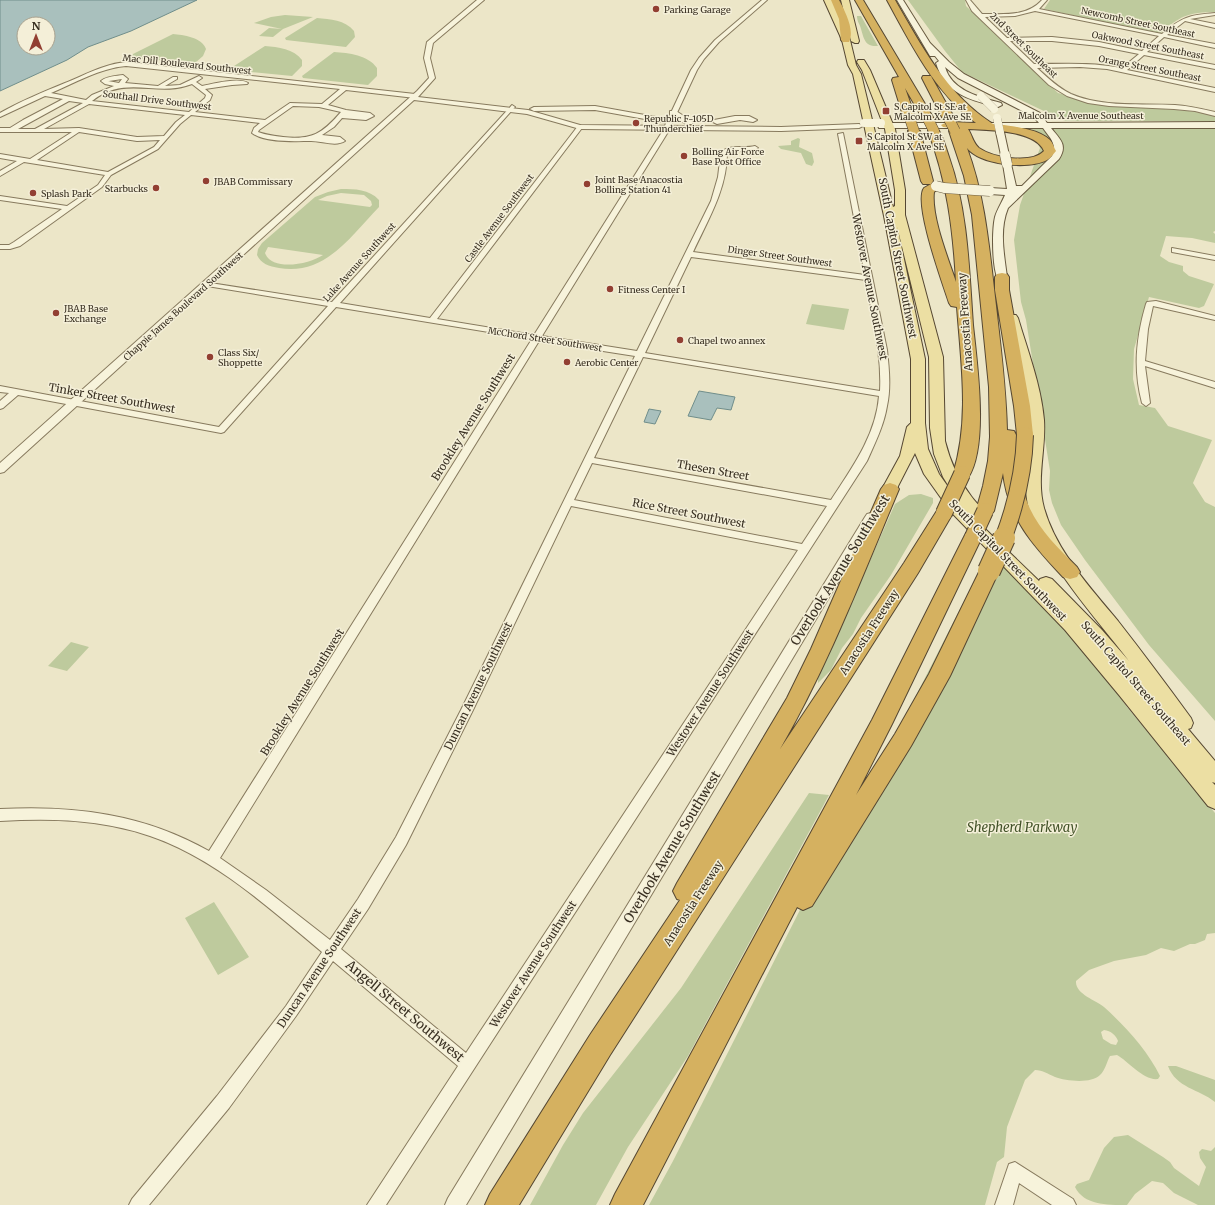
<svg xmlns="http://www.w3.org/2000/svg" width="1215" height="1205" viewBox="0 0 1215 1205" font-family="Merriweather,serif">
  <rect width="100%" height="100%" fill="#ece6c8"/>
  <path fill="#beca9d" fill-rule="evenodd" d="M908 0H965L966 6 1058 93C1082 100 1107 104 1132 107 1160 110 1188 108 1215 116V121H1065L962 72 945 51Z
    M1050 0H1215V12C1189 12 1179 16 1160 34L1044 9Z
    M285 15 313 17 283 29 273 37 259 36 269 28 282 29 254 23 271 17Z
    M857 16H861L878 46C865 47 864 39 861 29 860 24 857 22 857 16Z
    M317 18C330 19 345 20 354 31L355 37 346 47 286 40 285 38Z
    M173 34C183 35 202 37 206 49L203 56 195 63 133 58 131 55Z
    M265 46C278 47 294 49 302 60V66L292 76 232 70 231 68Z
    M334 52C349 53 368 55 377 68V76L368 85 303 78 302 76Z
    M1035 128H1215V231L1213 232 1215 234V243L1192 238 1166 236 1160 256 1169 262 1183 266V271L1189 276 1214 284 1204 306 1199 308 1149 297 1134 349 1133 379 1139 405 1155 408 1168 426 1212 440 1193 483 1205 502 1215 507V721L1149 645 1085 560 1061 525 1052 503 1049 490 1050 471 1026 320 1021 302 1014 240 1020 205 1040 148 1031 130Z
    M798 138 800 139 799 147 812 153 814 162 812 166 806 164 801 153 781 149 778 146 791 145V141Z
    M341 189C355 189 369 189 379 200V207C351 236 325 276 279 268 269 266 261 264 257 255L258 249 262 243 315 197 328 192ZM341 193 364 195 371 201 372 205 370 207 318 200 327 196ZM268 247 323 255C310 264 272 272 265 253Z
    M812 304 849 309 844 330 806 324Z
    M921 494 933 498V503L891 575 861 618 853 634 842 648 831 670 818 683V678L895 504 909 495Z
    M987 556 995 557 1029 593 1072 631 1127 707 1215 813V933L1207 934 1205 940 1195 944H1190L1174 951 1161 948 1146 955 1114 961 1089 970 1076 981C1075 994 1096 1000 1104 1007 1125 1026 1148 1051 1160 1076L1158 1079C1144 1081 1128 1061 1117 1055L1110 1056C1107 1061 1105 1071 1100 1075 1091 1084 1066 1081 1055 1077 1048 1074 1043 1070 1035 1070L1025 1080 1007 1127 1004 1157 997 1162 985 1205H649L673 1161 849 813 869 788ZM1104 1030C1111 1031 1116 1035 1118 1041L1116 1045 1111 1044 1103 1039 1101 1032Z
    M71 642 89 647 67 671 48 666Z
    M809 793 829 795 688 1056 628 1147 596 1205H530L563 1145 583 1113 681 988Z
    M214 902 249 957 218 975 185 918Z
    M1168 1066H1176L1215 1080V1102C1199 1089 1176 1088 1168 1066Z
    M1128 1135 1163 1157 1170 1162 1174 1168 1199 1186 1206 1167 1200 1158 1199 1152 1202 1149 1211 1151 1215 1147V1205H1198L1174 1193 1163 1183 1152 1181 1135 1194 1127 1205C1106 1205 1084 1205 1075 1187L1077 1184 1089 1180 1104 1148 1114 1137Z"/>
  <path fill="#a9c0bd" stroke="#708e8b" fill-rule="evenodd" d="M0 0H197L131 31 88 47 67 60 0 91ZM24 24H48V48H24Z
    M699 391 735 397 731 410 717 408 711 420 688 416Z
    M649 409 661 411 655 424 644 422Z"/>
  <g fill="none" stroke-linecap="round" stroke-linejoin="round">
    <defs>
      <path id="minor" d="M762 0H767L719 42 704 59 697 70 668 132 542 336 637 351 711 201 718 177 721 152C730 144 744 149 755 146L758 148C749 155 737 148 727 153 727 189 708 220 693 252L865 275 838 134 843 133 887 350C889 368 891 388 887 406 884 425 875 443 867 461L386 1205H367L458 1066 333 961 296 1016 229 1108 149 1205H129L132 1199 217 1096 286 1006 322 952C270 909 215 858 150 836 101 819 50 818 0 821V809C74 805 144 814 209 851L532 339 336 307 224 432 221 433 18 395 3 408 0 409V401L9 393 0 392V386L219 427 328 306 207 286 203 284 204 282 332 302 512 105 515 107 514 108 340 303 430 318 578 126 580 125 583 127 582 128 437 319 534 335 662 132 691 70 699 58 715 40ZM691 257 866 280C872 317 882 353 880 391L645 353ZM539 341 635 356 461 710 396 837 358 899 330 940 266 890 220 858ZM643 357 879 396C876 435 852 468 831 500L594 458ZM592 463 827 506 802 544 574 500ZM571 506 798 550 466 1053 341 949 368 909 406 845 473 710Z
        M966 0H970L982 14C1003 14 1027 17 1042 0H1047L1039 9 1162 34C1182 17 1189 15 1215 13V15L1190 19 1215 24V28L1185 21 1167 35 1215 44V48L1164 37 1147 52 1215 65V69L1144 55 1127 70 1215 88V92L1107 69 1080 67 1037 68C1048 78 1058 88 1071 94 1104 108 1141 103 1175 105 1189 106 1202 109 1215 112V116L1195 111 1174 109 1109 106 1088 103 1067 96 1049 85 972 11ZM1035 11 1159 36 1142 51 1099 42 1052 37 1007 38 985 17 1015 16ZM1010 41H1052L1099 46 1139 54 1122 68C1092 62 1063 64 1034 64Z
        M126 62 415 94 418 96 415 98 346 90 328 105 346 110 370 113 374 116 366 120 342 118 334 127 322 135 340 137 345 141C336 147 322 141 311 141 295 141 265 143 252 133L254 128 260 123 191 115 180 124 158 149 111 175 102 187 20 246 10 249H0V245H9L14 242 62 209 0 200V196L67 206 98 185 105 175 24 162 0 176V171L17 161 0 158V154L30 159 72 132H0V128H10L23 120 63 99 45 96 0 117V113C21 101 43 92 65 83 85 75 104 64 126 62ZM126 66 340 89 322 104 290 103 265 120 195 112 210 100 212 95 205 89 232 85 247 84 248 83C239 77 213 84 202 86L196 82 202 78 199 76 180 85 165 86 177 79V77H173L158 86 125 83 128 79 123 75C116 76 107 76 101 81L105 84 114 86 92 95 86 100 51 93C75 83 100 68 126 66ZM122 79 119 83 108 81H109ZM192 84 206 95 205 98 189 112 92 101C127 74 156 98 192 84ZM69 101 83 103 35 129H18ZM89 104 185 115 176 122 164 136 137 137 79 128 44 129ZM293 106 319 107 341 112C322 134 312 140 283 137 275 136 266 135 258 132L259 130ZM79 132 137 141 160 140 154 147 108 172 37 160Z
        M1172 248 1215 256V260L1172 252Z
        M1156 301 1215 316V320L1153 306 1148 329 1145 361 1215 382V388L1145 366 1150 403 1146 406 1142 403C1133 369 1136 338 1146 304L1147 302Z
        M1015 1162 1073 1199 1076 1205H1052L1019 1183 1013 1205H995L1009 1164Z"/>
      <path id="tertiary" d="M477 0H484L433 43 430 58 435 78 418 97 528 110 580 125 781 127 859 124 863 126 859 128 781 131 580 129 527 114 414 100 4 472 0 473V463L417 91 429 78 424 58 427 42Z
        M595 106 667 119 671 121 667 123 595 110 534 111 530 109 534 107Z
        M670 111H676L693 122 692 124H686L670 115Z
        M735 116H749L757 120 753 122 740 120 717 124 713 122 714 120Z
        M871 513 875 514 877 517 466 1205H445L448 1198 865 517 867 514Z"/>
      <path id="secondary" d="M897 0H903L930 43 949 62 964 74 1040 113 1047 123 1215 122V128H1051C1060 139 1068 145 1059 159L1008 208C999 230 1004 254 1007 277L1002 280 998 279C992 268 992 230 995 217 997 210 1002 202 1005 195L990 194 985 191 990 188 1007 189 1003 164 1007 161 1011 164 1016 186H1022L1052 156C1058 144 1049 137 1043 128H879L878 126 879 124 882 123H1039L1034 117 958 78 945 67C952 91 979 97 1001 103L1002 105 998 107C970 100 945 94 936 63L939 61 935 56H930Z
        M1000 129 1004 132 1009 155 1005 158 1001 155 996 132Z"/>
      <path id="primary" d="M824 0H832L850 40 856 65 861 74 893 207 895 206V190L885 129 862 70 857 62 858 60H864L870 70 895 129 905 190V215L943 357 945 441C950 461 958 479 971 496 976 503 984 510 989 518L987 522 979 523 1039 581 1040 579 1046 577 1052 579 1102 630 1129 661C1094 615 1046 565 1029 509 1021 480 1031 451 1030 422 1028 386 1015 352 1006 318L1008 315H1016L1018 318C1028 352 1041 385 1044 420 1046 450 1036 479 1044 508 1056 551 1090 587 1118 621 1143 653 1167 685 1191 718L1193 723 1191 728 1188 729 1215 761V783L1212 782 1215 785V809L1208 806 1119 695 1065 630 951 512 924 474 915 453 895 492 890 494 885 492 882 489 900 456 907 427 911 423V359L884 216 853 74 848 65 842 40ZM897 226 929 357 930 428 934 454 943 477 956 498 939 474 928 449 925 423V359Z
        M841 0H849L859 41 858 43H855L851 41Z"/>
      <path id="motorway" d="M831 0H839C845 11 855 30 849 42H843L841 40 839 19Z
        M855 0H863L934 119 932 121H924L905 88 916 119 910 122 904 119 892 80 893 78 899 77Z
        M887 0H895C921 45 946 93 990 122 993 125 999 125 1004 125 1018 127 1039 130 1050 140 1053 143 1054 148 1056 151 1053 154 1051 158 1047 160 1029 170 980 165 967 148 985 196 989 246 995 297 1000 341 1006 386 1007 430L1014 431 1016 435C1019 456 1019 478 1026 499 1035 526 1057 547 1077 567L1080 572 1077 577 1070 579 1063 577C1033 545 1008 518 1003 473L994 511 991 515 985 517 979 515 976 511 983 486 988 461 990 437 989 387 972 215 964 176 949 131 951 128 943 127 941 125 947 122 943 119 922 78 923 76H931L932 78 955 119 951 122 976 123C935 93 911 44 887 0ZM968 129C989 130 1035 130 1044 151 1032 164 993 158 979 148 973 143 972 135 968 129Z
        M914 128 920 131 933 181 931 184 940 183 942 186 934 192C931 216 948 258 956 282 953 228 947 181 928 131L930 129H938C943 137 946 148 949 157 968 211 969 269 973 325 977 363 989 446 968 478L962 480 956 478 953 474C970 420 961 363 957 307L951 306 949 303C943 284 913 203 924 188L931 184H923L921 181 908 131Z
        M1002 273 1007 274 1009 277V290L1030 406 1033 435 1031 439 1025 440 1019 439 1017 435 1014 406 995 290V277L997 274Z
        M890 483 896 485 899 489C862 577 828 666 780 749L904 563 938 509 944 507 950 509 953 513 918 573 610 1055 519 1205H485L490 1194 590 1035 680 900 677 899 673 891 677 883 787 698 811 649 881 489 884 485Z
        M973 531 980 533 982 537 892 724 856 795 895 734 929 674 982 566 989 564 996 566 999 571 950 676 911 746 812 906 803 910 797 907 643 1205H610L615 1194 872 720 964 537 966 533Z"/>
    </defs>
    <use href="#minor" stroke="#877a5e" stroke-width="2"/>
    <use href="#tertiary" stroke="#877a5e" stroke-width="2"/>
    <use href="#secondary" stroke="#695b41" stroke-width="2"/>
    <use href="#primary" stroke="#554732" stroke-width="2"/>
    <use href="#motorway" stroke="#554732" stroke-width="2"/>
    <use href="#minor" fill="#f7f3db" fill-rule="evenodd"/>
    <use href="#tertiary" fill="#f7f3db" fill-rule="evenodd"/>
    <use href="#secondary" fill="#f7f3db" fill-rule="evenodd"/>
    <use href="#primary" fill="#ecdfa3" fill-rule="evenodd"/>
    <use href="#motorway" fill="#d5b160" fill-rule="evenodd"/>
    <defs>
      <path id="secondary-bridge-far1" d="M981 96 994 109
        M997 118 1000 132
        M864 123H881"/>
      <path id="secondary-bridge" d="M1005 155 1007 164
        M936 186 944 188 990 191"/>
      <path id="motorway-bridge-far2" d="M910 119 914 131
        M928 119 934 131
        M949 119 955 131"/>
      <path id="motorway-bridge-far1" d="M944 513 962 474
        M973 537 985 511
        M1003 539C1016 505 1024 471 1025 435"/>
      <path id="motorway-bridge" d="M989 571 1004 538"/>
    </defs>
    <use href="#secondary-bridge-far1" stroke="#695b41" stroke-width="8" stroke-linecap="butt"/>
    <use href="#secondary-bridge" stroke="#695b41" stroke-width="11" stroke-linecap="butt"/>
    <use href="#motorway-bridge-far2" stroke="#554732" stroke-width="11" stroke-linecap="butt"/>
    <use href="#motorway-bridge-far1" stroke="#554732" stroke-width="18" stroke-linecap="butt"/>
    <use href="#motorway-bridge" stroke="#554732" stroke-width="24" stroke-linecap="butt"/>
    <use href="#secondary-bridge-far1" stroke="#f7f3db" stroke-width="8"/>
    <use href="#secondary-bridge" stroke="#f7f3db" stroke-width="10"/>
    <use href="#motorway-bridge-far2" stroke="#d5b160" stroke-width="10"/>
    <use href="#motorway-bridge-far1" stroke="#d5b160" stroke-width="16"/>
    <use href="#motorway-bridge" stroke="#d5b160" stroke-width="22"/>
  </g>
  <g fill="#923f32" stroke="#f4efd8" stroke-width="1.5">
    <circle cx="656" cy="9" r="4"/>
    <rect x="882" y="107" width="8" height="8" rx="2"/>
    <circle cx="636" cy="123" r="4"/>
    <rect x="855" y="137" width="8" height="8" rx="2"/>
    <circle cx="684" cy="156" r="4"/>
    <circle cx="206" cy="181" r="4"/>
    <circle cx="587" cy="184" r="4"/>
    <circle cx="156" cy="188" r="4"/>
    <circle cx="33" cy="193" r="4"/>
    <circle cx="610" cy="289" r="4"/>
    <circle cx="56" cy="313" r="4"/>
    <circle cx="680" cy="340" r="4"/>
    <circle cx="210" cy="357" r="4"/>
    <circle cx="567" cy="362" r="4"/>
  </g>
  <g text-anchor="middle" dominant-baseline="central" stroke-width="3" stroke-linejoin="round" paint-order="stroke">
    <g font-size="9" fill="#382f21" stroke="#f4efd8" text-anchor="start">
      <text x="664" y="9">Parking Garage</text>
      <text x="894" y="106">S Capitol St SE at<tspan x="894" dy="10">Malcolm X Ave SE</tspan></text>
      <text x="644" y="118">Republic F-105D<tspan x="644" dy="10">Thunderchief</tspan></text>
      <text x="867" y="136">S Capitol St SW at<tspan x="867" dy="10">Malcolm X Ave SE</tspan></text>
      <text x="692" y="151">Bolling Air Force<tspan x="692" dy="10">Base Post Office</tspan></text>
      <text x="595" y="179">Joint Base Anacostia<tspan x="595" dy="10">Bolling Station 41</tspan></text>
      <text x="214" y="181">JBAB Commissary</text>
      <text x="148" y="188" text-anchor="end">Starbucks</text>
      <text x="41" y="193">Splash Park</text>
      <text x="618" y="289">Fitness Center I</text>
      <text x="64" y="308">JBAB Base<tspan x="64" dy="10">Exchange</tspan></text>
      <text x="688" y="340">Chapel two annex</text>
      <text x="218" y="352">Class Six/<tspan x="218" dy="10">Shoppette</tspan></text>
      <text x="575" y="362">Aerobic Center</text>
    </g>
    <g font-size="9" fill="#382f21" stroke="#f4efd8">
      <text transform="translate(1138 22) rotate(12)">Newcomb Street Southeast</text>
      <text transform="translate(1024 45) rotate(44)">2nd Street Southeast</text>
      <text transform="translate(1148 45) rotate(11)">Oakwood Street Southeast</text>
      <text transform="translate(187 64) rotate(6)">Mac Dill Boulevard Southwest</text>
      <text transform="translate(1150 68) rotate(11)">Orange Street Southeast</text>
      <text transform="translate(157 100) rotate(7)">Southall Drive Southwest</text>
      <text x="1081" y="115">Malcolm X Avenue Southeast</text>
      <text transform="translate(499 218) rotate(-53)">Castle Avenue Southwest</text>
      <text transform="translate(780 256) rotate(8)">Dinger Street Southwest</text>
      <text transform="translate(359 262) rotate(-48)">Luke Avenue Southwest</text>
      <text transform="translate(183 306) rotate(-42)">Chappie James Boulevard Southwest</text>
      <text transform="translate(545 339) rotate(9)">McChord Street Southwest</text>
    </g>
    <g font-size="11" fill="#382f21" stroke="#f4efd8">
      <text transform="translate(898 258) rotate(79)">South Capitol Street Southwest</text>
      <text transform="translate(870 287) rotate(79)">Westover Avenue Southwest</text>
      <text transform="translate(965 322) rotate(-94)">Anacostia Freeway</text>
      <text transform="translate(112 398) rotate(10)">Tinker Street Southwest</text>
      <text transform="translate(473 417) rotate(-58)">Brookley Avenue Southwest</text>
      <text transform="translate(713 470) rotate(10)">Thesen Street</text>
      <text transform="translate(689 513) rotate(11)">Rice Street Southwest</text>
      <text transform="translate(1008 560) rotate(46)">South Capitol Street Southwest</text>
      <text transform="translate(869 632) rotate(-57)">Anacostia Freeway</text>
      <text transform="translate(1136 683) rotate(49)">South Capitol Street Southeast</text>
      <text transform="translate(478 686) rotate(-64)">Duncan Avenue Southwest</text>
      <text transform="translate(302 692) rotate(-58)">Brookley Avenue Southwest</text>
      <text transform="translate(710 693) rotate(-57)">Westover Avenue Southwest</text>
      <text transform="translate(693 903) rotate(-57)">Anacostia Freeway</text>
      <text transform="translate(533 964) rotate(-57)">Westover Avenue Southwest</text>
      <text transform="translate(319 968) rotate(-56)">Duncan Avenue Southwest</text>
    </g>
    <g font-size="13" fill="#382f21" stroke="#f4efd8">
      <text transform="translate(840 570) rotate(-58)">Overlook Avenue Southwest</text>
      <text transform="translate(672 847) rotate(-59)">Overlook Avenue Southwest</text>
      <text transform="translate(405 1011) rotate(40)">Angell Street Southwest</text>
    </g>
    <g font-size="13" font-style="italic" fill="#435329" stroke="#f4efd8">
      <text x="1022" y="827">Shepherd Parkway</text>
    </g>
  </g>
  <g transform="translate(36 36)"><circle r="19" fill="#f4efd8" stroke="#a9a28f"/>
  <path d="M0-3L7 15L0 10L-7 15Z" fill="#923f32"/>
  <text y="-6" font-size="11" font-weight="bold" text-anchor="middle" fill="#382f21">N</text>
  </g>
</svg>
